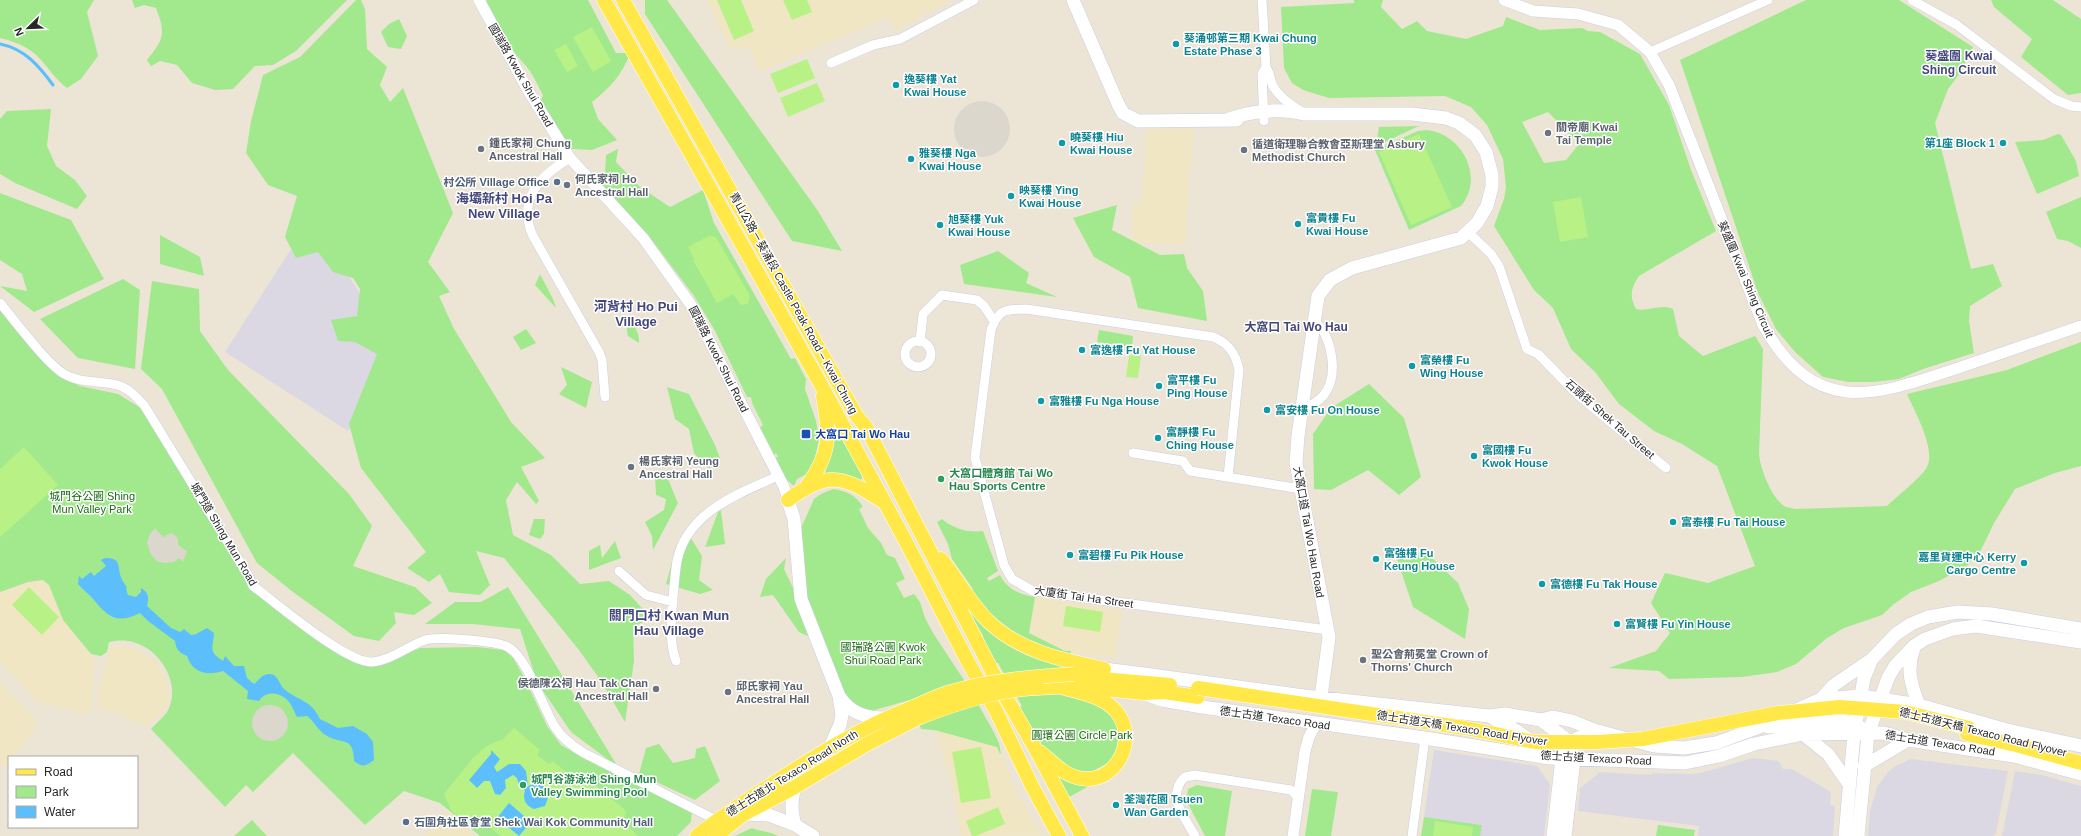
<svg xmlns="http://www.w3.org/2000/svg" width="2081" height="836" viewBox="0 0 2081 836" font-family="Helvetica,'Noto Sans TC',sans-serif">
  <rect width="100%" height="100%" fill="#ece5d6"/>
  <path fill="#dcd8e3" d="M319 232 399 352 348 431 225 352 289 252Z
    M1434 750 1537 766 1550 784 1544 836H1480L1481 825 1424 817Z
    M1753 758 1779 761 1783 769H1792L1831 792 1830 805 1835 806 1833 836H1698L1699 826 1578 811 1580 788 1600 772 1652 775V773L1696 774Z
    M1911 759 2008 771 1996 833 1993 836H1868L1870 811 1877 787 1888 772 1895 766Z
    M2015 771 2042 775 2081 786V836H2002Z"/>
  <path fill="#f0e6c3" d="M707 0H950L896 30 888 17 759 72 749 48 729 49Z
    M1147 129H1193L1192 163 1188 183 1186 244 1132 243V202L1141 203Z
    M38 580H43L49 585 63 620 95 660 90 715 38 702 0 662V592Z
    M1035 597 1122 610 1115 658 1065 651 1029 633Z
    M111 646H127L141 651 158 664 167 682 169 699 168 705 147 726 99 707 97 693Z
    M0 682 35 719 37 724 30 734 31 735 22 745 15 757H9V771L0 762Z
    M935 730 997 747 1010 774 1009 776 1014 788 1041 835 961 836 950 778Z
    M447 812 476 836H424Z"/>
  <path fill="#a1e98c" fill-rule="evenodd" d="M0 0H94L87 12 98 56 81 79 67 88C55 79 49 68 39 58 30 47 13 41 0 38Z
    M132 0H347L296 51 273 65 255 66 233 89 215 90 192 83 177 65 160 61 151 66 147 60C164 39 166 34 156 8L144 5 135 8Z
    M356 0H361L365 9 367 49 387 67 380 85 390 102 403 88 453 213 428 262 450 292 439 296 454 329 511 422 545 458 521 467 539 501 536 504 517 482 506 500 513 535 551 555 580 584 609 581 630 595 651 618 633 627 634 661 625 722 601 681 579 650 504 558 476 551 490 585 480 595 449 592 440 574 429 582 407 568 426 552 361 468 349 424 377 354 355 342 338 341 331 320 357 316 360 289 353 278 333 272 318 252 296 258 285 237 297 196 268 185 246 153 251 121 263 75 300 57Z
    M487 0H588L616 53H630C623 74 609 89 592 102L598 119 617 140 592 150 557 148 536 113 543 95C538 86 533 74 526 66 514 52 485 19 487 0Z
    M645 0H667L818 211 842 251 792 241 645 14Z
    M1354 0H1383L1381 7 1402 29 1417 21 1427 31 1466 39 1503 26 1506 17 1540 30 1582 28 1588 31 1600 32 1640 54 1669 105 1691 170 1716 231 1639 276C1631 287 1629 297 1636 309 1649 312 1660 303 1673 309L1679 336 1703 356 1755 336 1763 349 1759 454C1760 468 1772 500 1786 507 1789 508 1793 508 1795 509L1887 506C1896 497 1922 477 1927 467 1936 449 1915 412 1907 394L2007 370 2081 342V466L2055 473 2015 489 1994 523 1981 550 1967 566 1939 581 1911 592 1894 604 1882 615 1844 628 1827 638 1796 664 1777 672 1742 677 1669 679 1659 671 1609 668 1656 651 1670 633 1651 603 1665 573 1708 583 1755 566 1717 466 1682 444 1654 431 1619 404 1595 372 1571 349 1553 308 1534 290 1494 226 1504 199 1506 187 1503 159 1487 125 1471 107 1445 96 1329 98 1303 90 1292 83 1284 68 1281 7 1354 3ZM1548 112 1579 144 1566 160 1544 163 1522 122Z
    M1806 0H1899L1973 47 1961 72 1948 89 1935 123 1971 269 1993 264 2002 286 1970 306 1969 321 1974 353 1923 369 1899 379 1874 382H1848L1823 377 1795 352 1776 329 1758 293 1680 60Z
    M1991 0H2053L2081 19V93L2068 95 2021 57 2032 39 1994 7Z
    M399 19 407 36 401 49 388 47 381 32 389 24Z
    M51 109 47 146 56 166 75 180 87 196 77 209 15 183 0 174V119L7 111Z
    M1419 126 1376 146 1379 127Z
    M1427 130C1462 134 1485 177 1461 206L1409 230 1375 150 1418 131Z
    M2058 134 2061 135 2076 161 2079 176 2037 194 2015 142 2043 140Z
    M618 149 616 162 640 187 670 207 703 190 714 223 791 359 795 358 806 379 805 389 816 421 819 439 815 458 807 474 797 479 794 486 780 474 776 457H778L776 453 773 457 758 429 763 425 752 403 751 397H747L714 329 694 296 648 235 644 234 600 183 605 175 606 155Z
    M0 193 71 220 104 279 34 312 0 286 27 291 22 274 0 260Z
    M2081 197V248L2068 241 2057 239 2046 212Z
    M1117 205 1112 230 1160 255 1184 254 1187 268 1203 291 1207 321 1138 308 1130 277 1094 257 1073 218Z
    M160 235 200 257 204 276 160 264Z
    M998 251 1029 273 1026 283 1057 297 964 284 960 265Z
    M540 274 553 299 556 308 535 285Z
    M123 279 140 290 135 369 78 358 40 319Z
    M152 281 199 289 200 331 228 370 349 494 372 526 353 566 415 587 432 603 414 615 394 612 396 623 379 641 354 636 293 592 257 563 162 389 141 369Z
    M0 310 60 376 80 386 118 394 141 408 245 575 361 664 385 663 420 648 477 647 504 650 513 658 524 677 547 726 561 745 583 758 642 788 692 810 691 822 677 836H480L440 803 404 791 365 825 293 753 253 792 246 785 225 807 151 729C156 723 166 716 169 708 181 680 157 645 128 641 122 640 115 641 109 642L107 652 101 656 91 654 63 620 49 585 43 580 28 582 0 592Z
    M624 315C632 321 640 332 639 343L628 336Z
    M526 329 536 343 521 350 513 337Z
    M1099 330 1133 336 1132 347 1097 342Z
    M561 367 592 382 586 408 559 394 567 385Z
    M1369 384 1404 418 1421 477 1399 495 1368 470 1331 490 1314 489 1313 434 1331 408Z
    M667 387 689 394 715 445 720 458 709 469 694 453 689 429 675 419Z
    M835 433 839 434 863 476 861 480 825 473 831 454 833 434Z
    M665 474C671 483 673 493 678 503L653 550 652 536 645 522 664 510 666 499 656 495 655 476Z
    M833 489C846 491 856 495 863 507L859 509 868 528 881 543 887 555 895 558 905 579 896 583 904 598 914 594 920 602 925 618 933 633 966 683 991 727 999 743 1001 754H1000L997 747 938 731 935 730V732L934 730 921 729 910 700 871 711H866L846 700 796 585 798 535 814 499 821 494Z
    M721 510 725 544 705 547 718 512Z
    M534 519H545L544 534 540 539 529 535Z
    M942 519C954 529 968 533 983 531L998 571 987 578 989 581 1000 575C1007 589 1020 595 1035 597L1029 633 1065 651H1071L1069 667 1098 703 1115 720 1120 735 1116 753 1108 763 1091 772 1074 770 1034 744 1015 709 1022 706 998 663 982 662 983 636 961 596 973 589 952 559 948 544 937 522Z
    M691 538 702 556 699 580 713 590 700 594 666 584 676 547Z
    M615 541 621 558 589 570V551L600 545 602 558Z
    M1426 552 1458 583 1469 609 1465 639 1413 607 1397 559Z
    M786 558 784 569 795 592 810 637 799 632 773 595 760 597 766 579Z
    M508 587 618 767 571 732 537 682 520 629 473 624H425L455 602H481Z
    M659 744 673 763 695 758 696 749 705 746 720 781 695 800 639 774 646 748Z
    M1053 767 1100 780 1069 797Z
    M1197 785 1232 791 1225 836H1205L1186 800 1188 789Z
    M1312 789 1338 792 1331 836H1305Z
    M1424 817 1482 825 1480 836H1421Z
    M252 820 267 836H234Z
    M1658 825 1695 830 1694 836H1656Z
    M752 828C761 832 769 831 778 836H735Z"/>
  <path fill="#b8f286" d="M717 0H741L754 31 734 40Z
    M783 0H807L812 12 792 20Z
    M592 27 611 61 593 72 573 37Z
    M566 44 578 66 567 72 554 50Z
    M807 59 815 78 778 93 770 74Z
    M817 83 825 101 788 117 780 98Z
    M1419 134 1452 207 1411 225 1379 152Z
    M1581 197 1588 237 1560 242 1553 202Z
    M709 236H713L717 239 750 296 748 304 741 305 733 294 717 303 693 260 694 259 688 247Z
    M1129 355 1141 356 1138 378 1126 377Z
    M24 447 58 485 0 537V469Z
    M29 587 59 617 42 635 12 605Z
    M1066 606 1103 612 1100 632 1063 626Z
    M514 728 540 750 537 755 549 764 553 761 571 776 579 774 583 775 625 810 626 813 624 818 629 827 638 836H501L484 823H465L451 810 444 794 473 758 487 746 503 739Z
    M981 747 991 798 961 803 952 752Z
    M998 807 1005 824 976 836H972L966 821Z
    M1435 821 1473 827 1472 836H1433Z"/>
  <path fill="#dbd7cd" d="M954 129a28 28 0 1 1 56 0a28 28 0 1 1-56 0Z
    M155 528 163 537 171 533 176 536 178 539V545L187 551 183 562 179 558 174 562 164 563 157 561 151 555 147 542 150 534Z
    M252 723a18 18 0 1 1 36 0a18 18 0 1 1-36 0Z"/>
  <path fill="#5cbffb" d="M105 558C122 558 117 566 121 577 122 580 124 583 126 586 127 588 126 592 128 595L136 597 141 592V588C149 593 149 597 147 606L171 628 180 632 184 629 191 635 196 634 207 628 214 633C213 649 208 651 223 661L225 656 234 666H244L247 678 254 684C258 681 262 674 269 674 277 673 279 683 283 688 297 701 311 699 320 719L338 728 353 726 367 734 373 742 374 760C365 767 362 767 354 761 353 736 344 745 327 736 318 731 315 722 307 716L297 717C294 712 293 707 289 702 281 692 266 690 259 701L247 699 248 691 223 671C208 676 192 673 187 656 179 653 176 649 175 641L148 621 140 613C117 624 109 618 94 600 89 594 83 590 78 584L79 576 82 579 91 572 94 576 106 566 101 560Z
    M491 750 500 759 494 767 497 772 509 764H520L526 771 528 786 537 783 546 788 549 795 545 806 534 809C526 806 522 799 525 791L519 786 517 778 513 775 505 780 506 788 500 795 495 794 490 781H484L477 788 469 780 491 754Z
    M509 803 531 822 519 836 497 818Z"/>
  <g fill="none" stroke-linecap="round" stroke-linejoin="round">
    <path stroke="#5cbffb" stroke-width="3" d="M0 44C25 49 39 66 53 85"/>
    <defs>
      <path id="minor" d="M1262 0 1266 67 1262 74 1264 121
        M1912 0 1957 25 2054 99 2071 106 2081 107
        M1650 52 1768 0
        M831 63 873 45 900 39 974 0
        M1266 67C1270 73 1270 77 1272 84 1278 97 1290 104 1302 112
        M570 158C541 175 516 199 533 236L599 352 602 360 605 397
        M1468 232 1491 254 1499 266 1527 349 1538 354 1578 395 1666 468
        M0 303C15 321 46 363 64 374 81 384 99 380 117 385 129 388 136 397 144 405L248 575 253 586C275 602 347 664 372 662 390 661 408 646 425 640 437 636 497 641 508 647 527 657 543 708 555 727 562 738 572 746 584 753L716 820
        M905 354a13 13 0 1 1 26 0a13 13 0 1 1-26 0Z
        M920 342 923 314 942 295 977 300 984 306 994 321
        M1302 409C1309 406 1317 403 1323 396 1340 376 1332 336 1314 320
        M1133 453 1183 461 1190 471 1301 489
        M1228 477 1239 370C1236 354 1229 343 1213 337L1026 309C1005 310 999 308 991 330L975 458 1004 565 1012 579 1033 591 1328 630
        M619 571 646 595 673 602
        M676 661C669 642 671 618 673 598 674 586 675 573 677 561 687 512 738 494 778 476
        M1195 836C1185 817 1165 796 1185 777L1195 775 1291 790 1298 797
        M1412 836 1425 738"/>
      <path id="tertiary" d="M479 0 529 92 570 158 643 238 691 305 784 487 788 500
        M1504 0 1533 11 1578 14 1618 25 1650 52 1669 85 1763 325C1816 419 1875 396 1961 367 2001 353 2041 340 2081 326
        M1293 836 1305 751 1309 737 1316 724"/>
      <path id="secondary" d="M1073 0 1118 104 1123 113 1138 121 1237 120
        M1229 119C1252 111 1280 108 1304 114H1412L1446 118 1459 123 1475 135 1486 152 1492 175V187L1487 206 1477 223 1461 238 1352 268 1330 280 1318 296 1298 436 1296 463 1329 637 1321 697
        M788 500 794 519 801 599 839 696 842 715 840 725 830 747
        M1914 648C1906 669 1911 685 1919 705
        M1093 671 1104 669 1144 674 1304 696 1489 716 1505 714 1541 720 1553 717 1572 721 1594 730 1654 746 1684 748 1716 743 1757 728 1821 699 1861 696 1919 705 2007 730 2081 746
        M1145 694 1162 700 1202 707 1425 738 1549 758 1685 763 1719 756 1754 744 1803 734 1884 733 1908 740 2014 756 2081 774
        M839 696C850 713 865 718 885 718
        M1821 699 1834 685 1872 659
        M1489 716 1517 731 1532 742
        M1541 720 1570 742 1574 760 1565 836
        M1768 727 1841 721 1855 723 1862 729
        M1803 734 1828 754 1849 784
        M1864 766 1908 740
        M744 814 769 815 795 825 813 836
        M795 825C791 811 791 801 795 787
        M1553 836 1562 759 1570 742 1594 730
        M1845 836 1854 734 1864 678 1872 659 1896 634 1911 624 1928 617 1958 612 1992 614 2081 629
        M1858 836 1868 734 1888 678 1895 666 1914 646 1925 639 1953 629 1976 626 2081 642"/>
      <path id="primary" d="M604 0 820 383 905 540 968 662 995 709 1032 786 1059 836
        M623 0 856 415 866 427 1004 694 1035 748 1082 836
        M807 486C831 453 830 435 823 396
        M788 500C828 471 842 475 882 501
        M941 559C958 579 970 604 989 622 1021 652 1063 660 1104 669
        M1074 674 1102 679 1170 685
        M1038 688 1075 686 1143 693 1164 692 1198 697
        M1967 734 2016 745 2081 763
        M1040 752C1052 762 1064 775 1079 778 1117 786 1140 737 1115 710 1102 696 1078 692 1061 687
        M697 836C721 816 746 801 772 784 817 755 862 727 913 707
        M716 836 744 814 795 787 867 744 918 718"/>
    </defs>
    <use href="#minor" stroke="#cbcde2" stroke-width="10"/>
    <use href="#tertiary" stroke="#cbcde2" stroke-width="12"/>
    <use href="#secondary" stroke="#cbcde2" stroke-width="14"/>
    <use href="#primary" stroke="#fff" stroke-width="15"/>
    <use href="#minor" stroke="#fff" stroke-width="9"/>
    <use href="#tertiary" stroke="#fff" stroke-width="11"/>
    <use href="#secondary" stroke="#fff" stroke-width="13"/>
    <use href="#primary" stroke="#ffe848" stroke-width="14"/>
    <defs>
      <path id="primary-bridge" d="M1198 688 1465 728 1535 742H1598L1642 739 1778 713 1840 707 1905 712 1969 728
        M913 707C925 702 937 696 950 692 990 680 1032 677 1074 674
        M918 718C957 703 995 690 1038 688"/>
    </defs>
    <use href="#primary-bridge" stroke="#fff" stroke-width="15" stroke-linecap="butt"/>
    <use href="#primary-bridge" stroke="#ffe848" stroke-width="14"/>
  </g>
  <g fill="#0f9aa8" stroke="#fff" stroke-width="1.5">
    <circle cx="1176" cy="44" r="4"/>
    <circle cx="896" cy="85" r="4"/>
    <circle cx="1062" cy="143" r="4"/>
    <circle cx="2003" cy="143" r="4"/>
    <circle cx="911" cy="159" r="4"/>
    <circle cx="1011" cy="196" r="4"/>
    <circle cx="1298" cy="224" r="4"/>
    <circle cx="940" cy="225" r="4"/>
    <circle cx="1082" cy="350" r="4"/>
    <circle cx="1412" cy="366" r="4"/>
    <circle cx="1159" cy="386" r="4"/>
    <circle cx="1041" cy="401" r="4"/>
    <circle cx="1267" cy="410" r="4"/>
    <circle cx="1158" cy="438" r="4"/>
    <circle cx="1474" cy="456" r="4"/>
    <circle cx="1673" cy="522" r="4"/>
    <circle cx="1070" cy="555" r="4"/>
    <circle cx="1376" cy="559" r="4"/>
    <circle cx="2024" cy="563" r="4"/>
    <circle cx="1542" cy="584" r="4"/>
    <circle cx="1617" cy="624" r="4"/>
    <circle cx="1116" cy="805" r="4"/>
  </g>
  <g fill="#6b7280" stroke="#fff" stroke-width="1.5">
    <circle cx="1548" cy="133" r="4"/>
    <circle cx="481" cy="149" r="4"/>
    <circle cx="1244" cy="150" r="4"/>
    <circle cx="567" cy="185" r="4"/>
    <circle cx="631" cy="467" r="4"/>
    <circle cx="1363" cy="660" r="4"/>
    <circle cx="656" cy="689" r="4"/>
    <circle cx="728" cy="692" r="4"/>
  </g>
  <g fill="#5c6f8a" stroke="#fff" stroke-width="1.5">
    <circle cx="557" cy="182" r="4"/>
    <circle cx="406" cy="822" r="4"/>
  </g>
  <rect fill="#1a4fb4" stroke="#fff" stroke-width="1.5" x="801" y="429" width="10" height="10" rx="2"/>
  <g fill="#2e9e5b" stroke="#fff" stroke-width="1.5">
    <circle cx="941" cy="479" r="4"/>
    <circle cx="523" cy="785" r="4"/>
  </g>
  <g text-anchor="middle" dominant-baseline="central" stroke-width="3" stroke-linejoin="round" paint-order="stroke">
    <g font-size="11" font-weight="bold" fill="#0d838f" stroke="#fff" text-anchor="start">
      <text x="1184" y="38">葵涌邨第三期 Kwai Chung<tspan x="1184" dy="13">Estate Phase 3</tspan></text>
      <text x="904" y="79">逸葵樓 Yat<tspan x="904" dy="13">Kwai House</tspan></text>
      <text x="1070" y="137">曉葵樓 Hiu<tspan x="1070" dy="13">Kwai House</tspan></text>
      <text x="1995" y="143" text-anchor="end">第1座 Block 1</text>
      <text x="919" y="153">雅葵樓 Nga<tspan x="919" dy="13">Kwai House</tspan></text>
      <text x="1019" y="190">映葵樓 Ying<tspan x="1019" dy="13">Kwai House</tspan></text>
      <text x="1306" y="218">富貴樓 Fu<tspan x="1306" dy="13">Kwai House</tspan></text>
      <text x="948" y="219">旭葵樓 Yuk<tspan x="948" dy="13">Kwai House</tspan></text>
      <text x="1090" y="350">富逸樓 Fu Yat House</text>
      <text x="1420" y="360">富榮樓 Fu<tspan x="1420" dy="13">Wing House</tspan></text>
      <text x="1167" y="380">富平樓 Fu<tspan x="1167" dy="13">Ping House</tspan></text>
      <text x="1049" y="401">富雅樓 Fu Nga House</text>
      <text x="1275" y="410">富安樓 Fu On House</text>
      <text x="1166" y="432">富靜樓 Fu<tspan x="1166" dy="13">Ching House</tspan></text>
      <text x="1482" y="450">富國樓 Fu<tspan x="1482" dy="13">Kwok House</tspan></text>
      <text x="1681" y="522">富泰樓 Fu Tai House</text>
      <text x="1384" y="553">富強樓 Fu<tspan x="1384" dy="13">Keung House</tspan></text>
      <text x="1078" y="555">富碧樓 Fu Pik House</text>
      <text x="2016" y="557" text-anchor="end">嘉里貨運中心 Kerry<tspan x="2016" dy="13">Cargo Centre</tspan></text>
      <text x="1550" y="584">富德樓 Fu Tak House</text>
      <text x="1625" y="624">富賢樓 Fu Yin House</text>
      <text x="1124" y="799">荃灣花園 Tsuen<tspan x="1124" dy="13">Wan Garden</tspan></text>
    </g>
    <g font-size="11" fill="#272727" stroke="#fff">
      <text transform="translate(521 75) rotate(60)">國瑞路 Kwok Shui Road</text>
      <text transform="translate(1746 279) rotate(67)">葵盛圍 Kwai Shing Circuit</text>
      <text transform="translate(794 303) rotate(61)">青山公路－葵涌段 Castle Peak Road – Kwai Chung</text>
      <text transform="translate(719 359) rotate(63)">國瑞路 Kwok Shui Road</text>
      <text transform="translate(1610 419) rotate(41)">石頭街 Shek Tau Street</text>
      <text transform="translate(1309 532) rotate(80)">大窩口道 Tai Wo Hau Road</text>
      <text transform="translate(224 534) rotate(59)">城門道 Shing Mun Road</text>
      <text transform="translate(1084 597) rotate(8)">大廈街 Tai Ha Street</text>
      <text transform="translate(1275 718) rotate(8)">德士古道 Texaco Road</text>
      <text transform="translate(1462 728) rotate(9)">德士古道天橋 Texaco Road Flyover</text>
      <text transform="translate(1983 732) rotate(14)">德士古道天橋 Texaco Road Flyover</text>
      <text transform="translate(1940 743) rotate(9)">德士古道 Texaco Road</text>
      <text transform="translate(1596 758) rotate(3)">德士古道 Texaco Road</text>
      <text transform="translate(792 773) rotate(-32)">德士古道北 Texaco Road North</text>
    </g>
    <g font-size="11" font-weight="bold" fill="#5b616d" stroke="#fff" text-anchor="start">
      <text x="1556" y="127">關帝廟 Kwai<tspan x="1556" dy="13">Tai Temple</tspan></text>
      <text x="489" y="143">鍾氏家祠 Chung<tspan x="489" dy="13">Ancestral Hall</tspan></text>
      <text x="1252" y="144">循道衛理聯合教會亞斯理堂 Asbury<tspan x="1252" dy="13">Methodist Church</tspan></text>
      <text x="575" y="179">何氏家祠 Ho<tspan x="575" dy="13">Ancestral Hall</tspan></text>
      <text x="639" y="461">楊氏家祠 Yeung<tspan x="639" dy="13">Ancestral Hall</tspan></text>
      <text x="1371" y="654">聖公會荊冕堂 Crown of<tspan x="1371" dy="13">Thorns' Church</tspan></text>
      <text x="648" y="683" text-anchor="end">侯德陳公祠 Hau Tak Chan<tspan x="648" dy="13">Ancestral Hall</tspan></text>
      <text x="736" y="686">邱氏家祠 Yau<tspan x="736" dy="13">Ancestral Hall</tspan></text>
    </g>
    <g font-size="11" font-weight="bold" fill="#4e5e75" stroke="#fff" text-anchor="end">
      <text x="549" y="182">村公所 Village Office</text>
      <text x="414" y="822" text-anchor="start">石圍角社區會堂 Shek Wai Kok Community Hall</text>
    </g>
    <g font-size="11" font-weight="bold" fill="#164399" stroke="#fff" text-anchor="start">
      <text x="815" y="434">大窩口 Tai Wo Hau</text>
    </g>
    <g font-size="11" font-weight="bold" fill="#27864d" stroke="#fff" text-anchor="start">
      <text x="949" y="473">大窩口體育館 Tai Wo<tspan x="949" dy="13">Hau Sports Centre</tspan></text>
      <text x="531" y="779">城門谷游泳池 Shing Mun<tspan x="531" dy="13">Valley Swimming Pool</tspan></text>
    </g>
    <g font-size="11" fill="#1a6a11" stroke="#fff">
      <text x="92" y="496">城門谷公園 Shing<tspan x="92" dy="13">Mun Valley Park</tspan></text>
      <text x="883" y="647">國瑞路公園 Kwok<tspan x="883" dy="13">Shui Road Park</tspan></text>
      <text x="1082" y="735">圓環公園 Circle Park</text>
    </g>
    <g font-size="12" font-weight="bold" fill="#43477c" stroke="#fff">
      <text x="1959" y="56">葵盛圍 Kwai<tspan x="1959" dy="14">Shing Circuit</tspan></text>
      <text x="1296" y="327">大窩口 Tai Wo Hau</text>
    </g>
    <g font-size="13" font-weight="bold" fill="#43477c" stroke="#fff">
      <text x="504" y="198">海壩新村 Hoi Pa<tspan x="504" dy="15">New Village</tspan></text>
      <text x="636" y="306">河背村 Ho Pui<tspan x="636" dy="15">Village</tspan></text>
      <text x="669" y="615">關門口村 Kwan Mun<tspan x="669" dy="15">Hau Village</tspan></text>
    </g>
  </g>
  <rect x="8" y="756" width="130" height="72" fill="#ffffff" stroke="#a9a9a9"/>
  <rect x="16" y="769" width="20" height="6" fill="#ffe848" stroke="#a9a9a9"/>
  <text x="44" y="776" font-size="12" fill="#272727">Road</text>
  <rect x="16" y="786" width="20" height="12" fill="#a1e98c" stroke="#a9a9a9"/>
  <text x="44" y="796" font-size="12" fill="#272727">Park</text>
  <rect x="16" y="806" width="20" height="12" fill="#5cbffb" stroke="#a9a9a9"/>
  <text x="44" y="816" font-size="12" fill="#272727">Water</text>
  <g transform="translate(28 28) rotate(247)" stroke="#ffffff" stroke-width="3" paint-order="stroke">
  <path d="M0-3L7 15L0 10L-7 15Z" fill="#272727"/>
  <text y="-6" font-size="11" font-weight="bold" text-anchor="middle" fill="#272727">N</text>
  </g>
</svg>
